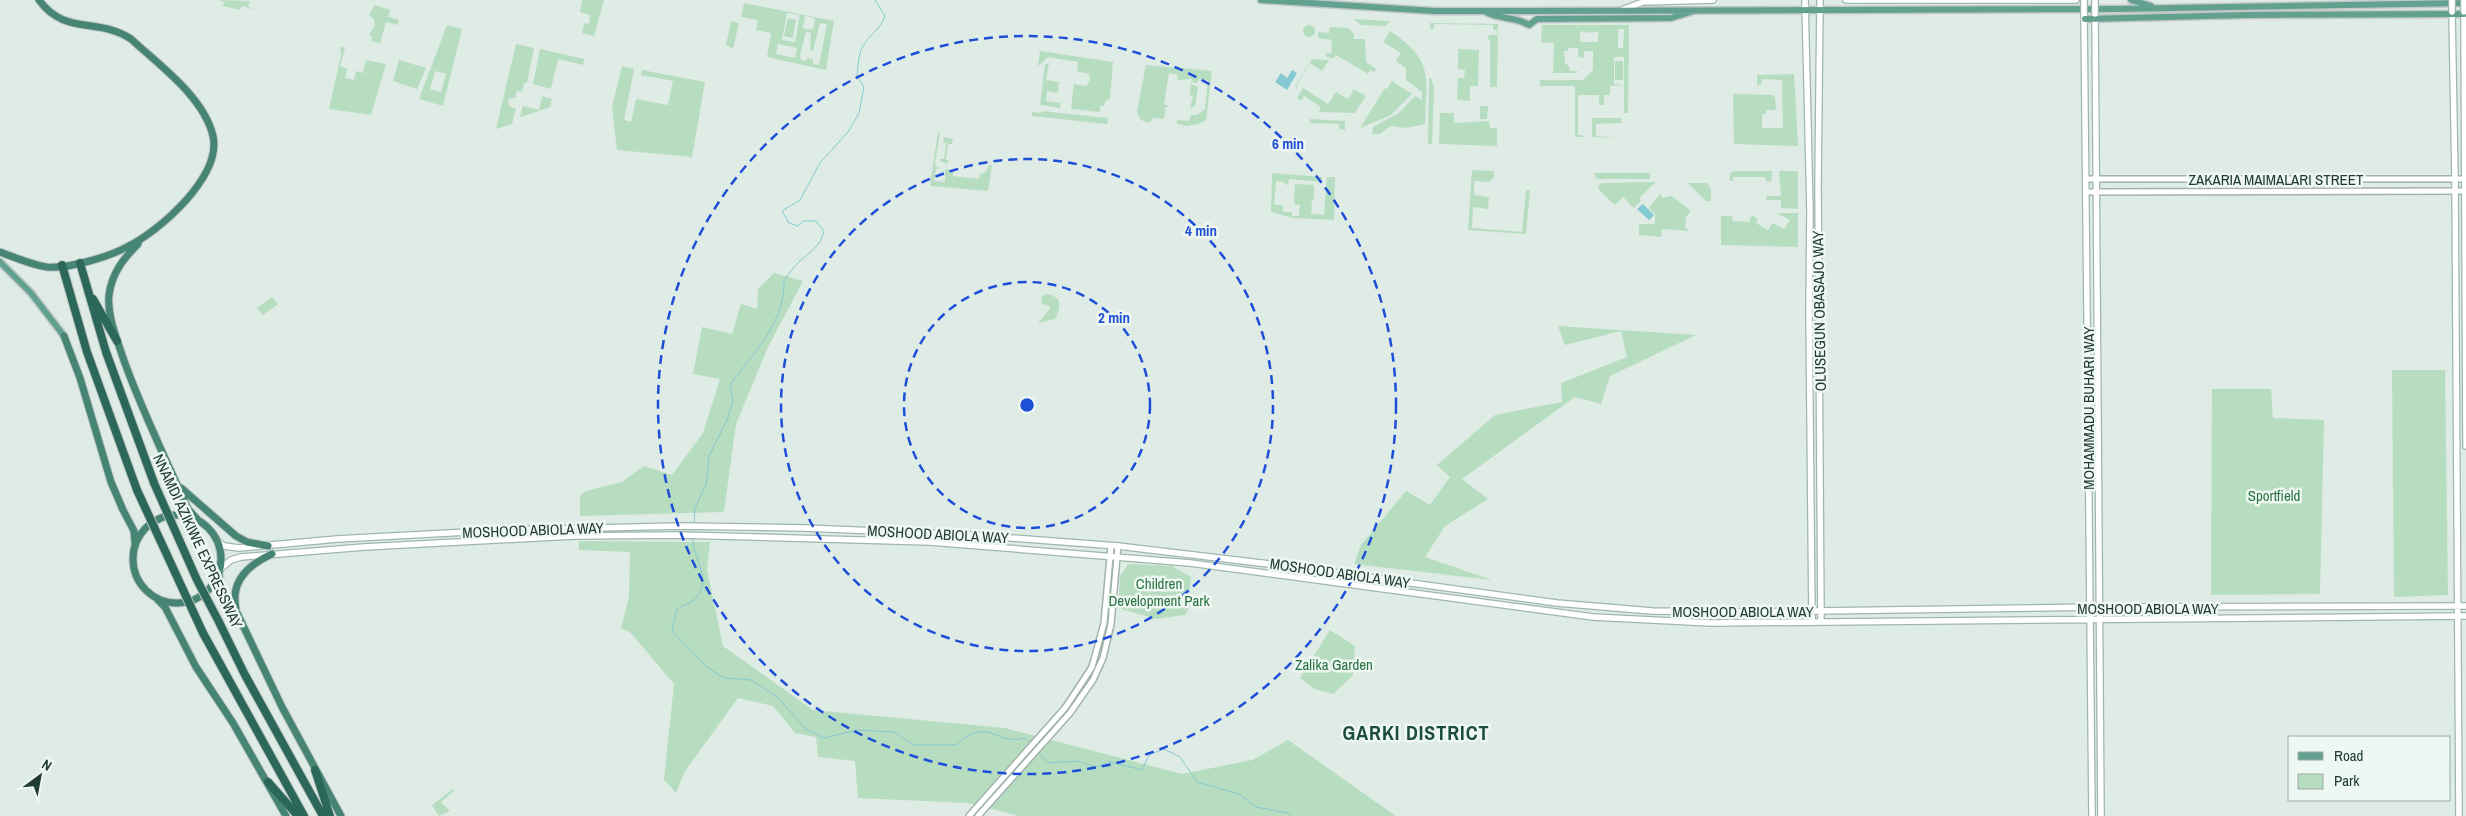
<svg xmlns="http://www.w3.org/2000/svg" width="2466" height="816" viewBox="0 0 2466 816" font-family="'Archivo Narrow',sans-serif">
  <rect width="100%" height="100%" fill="#dfebe5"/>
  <path fill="#b7ddc0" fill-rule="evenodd" d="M218 0 250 1 248 7 269 13 242 6 240 10 223 6 224 2Z
    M582 0H604L594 36 582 33 584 23 589 24 590 15 580 12Z
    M744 3 834 21 826 70 767 57 771 33 756 30 758 20 741 17ZM787 13 800 15 795 42 782 40ZM805 16 815 18 813 30 803 28ZM820 23 827 24 819 65 813 64V59L807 58 806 61 801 60 800 55 806 32 811 33 810 51H813ZM778 44 797 48 795 58 776 54Z
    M375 5 390 10 388 17 399 20 398 25 386 22 380 43 371 41 372 37 369 35 375 25 374 19 369 15Z
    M788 18 796 20 793 38 784 36Z
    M1353 19 1390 21 1386 26 1361 25Z
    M731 21 739 23 733 49 726 45Z
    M1430 23 1498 24 1497 87H1490V40L1487 38 1490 35H1497V30H1493V25L1434 24V29H1430Z
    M1303 31a6 6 0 1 1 12 0a6 6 0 1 1-12 0Z
    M447 25 462 29 443 106 419 99ZM435 71 446 74 441 92 430 89Z
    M1542 25H1629L1628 113H1624V85L1610 86V95H1604V105H1599V95H1578V135H1583V137H1575V86H1540V80H1583L1593 70V51H1584V58L1578 57V48H1568V51H1564L1565 64 1568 65 1570 71H1578L1576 73H1553L1554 43 1541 42ZM1618 29H1624L1623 48H1618ZM1582 31 1588 33V31L1592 33 1598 31V42H1580V33ZM1614 57H1624V85L1614 84Z
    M1330 27 1348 28 1354 34V39H1365L1366 62 1376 69 1374 72 1370 70 1368 74 1336 55 1334 58 1326 57V53H1331L1332 40 1318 38V32L1329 33Z
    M1390 31C1435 61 1426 76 1425 124L1406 128 1390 126 1380 134H1372L1373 127 1399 113 1415 96 1422 100V92L1406 80V68L1396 61 1401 53 1383 42Z
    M516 44 534 48 527 83H524L522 92 517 91 515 98H510L508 101 510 107 516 108 512 124 496 129Z
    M340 46 345 48 340 66 347 69 345 78 354 80 356 71 363 73 366 60 386 64 371 115 329 109 341 55Z
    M540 49 584 59 583 65 558 59 551 89 533 84Z
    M1458 49 1479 50 1478 86H1470V101L1457 100 1458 78H1464L1465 70 1458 69Z
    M1040 51 1113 62 1110 98 1105 102 1104 106H1100V112L1071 109 1074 84 1086 86 1090 81 1089 74 1077 71 1078 62 1048 57 1038 66Z
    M1312 59 1329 60 1322 71 1310 63 1297 84V88L1295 86Z
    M399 60 426 68 417 89 393 81Z
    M1615 61H1623V80H1615Z
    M1049 63 1046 80 1059 82 1058 93 1047 91 1046 101 1061 103 1060 108 1040 105 1045 65Z
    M1146 65 1212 71 1206 120C1196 127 1185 127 1176 123L1178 120 1189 121 1191 115H1197L1205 109 1208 80 1199 79 1197 83 1191 82 1192 79 1177 80 1178 75 1169 73 1164 104 1170 107H1166L1164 119 1153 118 1149 123 1141 120 1137 112Z
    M622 66 634 69 624 120 631 122 636 99 668 105 673 81 641 75 642 70 705 82 692 157 617 150 612 107Z
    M1794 74 1798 146 1734 144 1733 94 1773 95 1775 98 1776 110H1766V114H1762V128H1783L1782 80 1762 79V84L1757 85V75Z
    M1429 78 1432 79V84L1434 85 1432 144H1428Z
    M1392 81 1412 94 1391 115 1360 128 1385 88 1387 89Z
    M1191 84 1198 87 1195 106 1190 108 1193 96 1190 95Z
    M1303 88 1328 104 1336 92 1348 99 1354 89 1366 96 1355 113 1319 112 1321 107 1304 96 1301 101 1297 98Z
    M542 96 552 99 550 107 521 117 520 116 523 106 539 110Z
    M1480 106H1488L1487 119H1480Z
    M1042 111 1108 118 1107 124 1032 116V112L1042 113Z
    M1440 113H1454V123L1489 121 1490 128H1497V146L1439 144Z
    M1592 118H1621V123L1596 124V136L1621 138 1592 137Z
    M1310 119 1345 121V130L1339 129V124L1310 123Z
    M938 132H940L935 163 936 167 941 168 936 169 934 181 945 182V169L953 170V176L979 179 980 174 986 172 989 165H992L988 191 930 186Z
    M944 137 953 139 952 144H948L946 160H949L947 164 940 161V159H944L946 143H943Z
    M1472 170 1494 171V177L1490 182 1474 181V195L1489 197 1488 209 1473 207 1472 228 1522 232 1526 190H1530L1526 234 1468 230Z
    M1733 171H1772L1771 182 1766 181 1765 177H1733V181H1730V174Z
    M1779 171H1798V209L1781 208V200H1766L1767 196H1781Z
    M1272 173 1322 177V182L1289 179 1288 185 1285 184 1284 182 1276 181 1274 205H1283V212H1292V216H1299L1300 205 1294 204 1295 184 1314 185V199L1312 200 1311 214 1324 215 1327 177H1335L1334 220 1293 218 1271 212Z
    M1594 173H1650V179H1597Z
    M1656 182 1639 198 1641 201 1634 208 1623 197 1615 205 1600 191 1598 186 1602 183Z
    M1688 183H1707L1711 189V201H1706Z
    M1660 194 1663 198 1672 196 1691 211 1686 217 1685 227 1689 231 1662 229 1661 237 1639 235V224H1655V214L1649 208Z
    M1776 213H1798V247L1721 245V216H1732L1733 221 1749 222 1752 215 1758 219 1756 223 1768 230 1773 223 1784 229 1790 220Z
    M774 273 803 281 768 347 736 424 724 512 580 516V496L586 491 622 482 644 466 672 475 703 433 720 379 693 374 702 327 732 334 741 304 757 309 758 289Z
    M1046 294C1063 296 1061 307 1055 319L1038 323 1050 309V307L1041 303 1042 296Z
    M272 297 278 304 263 315 257 308Z
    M1558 326 1696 335 1610 376 1601 404 1575 397 1462 479 1488 499 1445 526 1425 557 1492 580 1354 564 1361 545 1406 491 1430 505 1450 477 1437 465 1495 415 1562 402 1561 383 1627 357 1621 331 1565 345Z
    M2392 370H2445L2448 595 2394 597Z
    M2212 389H2271L2273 418 2324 420 2320 594 2211 595Z
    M579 541 710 542 707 570 723 646 813 710 1005 728 1182 774 1252 760 1288 740 1396 816H1019L968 803 858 798 855 761 818 757 816 737 795 733 773 706 738 698 685 771 676 793 664 780 674 684 631 633 621 628 629 597 630 552 579 550Z
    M1128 564 1172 566 1191 577 1189 595 1191 604 1185 615 1156 619 1118 608 1120 576Z
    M1330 630 1355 646 1353 675 1333 694 1315 689 1300 678Z
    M453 789 455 790 441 802 450 811 439 816 432 805Z"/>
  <path fill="#85c9d2" d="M1292 70 1297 73 1287 90 1275 82 1281 73 1287 78Z
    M1643 204 1654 215 1649 220 1637 209Z"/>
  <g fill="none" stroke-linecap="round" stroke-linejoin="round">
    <path stroke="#85c9d2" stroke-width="1" d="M694 524 695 508 706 485 709 456 728 418 733 399 730 385C753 353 786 322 784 280 789 274 794 266 800 261 811 251 820 247 824 231L816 221H803L798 226 789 223 782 211 800 200 820 163 848 132 859 113 864 87 857 76C858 68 858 56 862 48 868 35 880 31 885 16L875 0
      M693 538C692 557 712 578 697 597 693 602 682 606 677 609L672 631 707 667 724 678 751 680 776 696 806 729 824 738 857 730 894 732 914 745H956C989 715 994 746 1025 738L1030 744
      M1038 752 1048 763 1078 761 1095 767 1111 762 1142 770 1149 755 1164 749 1180 757 1197 782 1239 794 1256 807 1287 813 1290 816"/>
    <defs>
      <path id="tertiary" d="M2087 179H2466
        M2087 192 2466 191
        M969 816 1065 708 1092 667 1104 623 1111 546
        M978 816 1070 713 1093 680 1103 658 1111 624 1118 546"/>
      <path id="secondary" d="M1805 0 1810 211 1809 312 1812 621
        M1820 0 1818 185 1821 621
        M1846 0H2076
        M1624 9 1643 2 1713 0
        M2452 12 2455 180 2459 816
        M2464 12 2466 446
        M2084 13 2092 816
        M2095 16 2101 816
        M217 541 224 546 239 548 337 539 505 530 681 526 805 528 972 535 1118 546 1294 567 1557 603 1652 611 1748 612 2099 607 2466 606
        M220 569 231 560 241 557 364 547 574 536 680 535 930 542 1190 563 1593 617 1711 623 2466 616"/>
      <path id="primary" d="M1261 0 1434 11H1530L2116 9 2466 3
        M2131 0 2151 6
        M1486 12C1500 20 1515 16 1529 25L1537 19 1671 18 1694 11
        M2085 19 2247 15 2464 14
        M0 262 31 293 64 336"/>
      <path id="trunk" d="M138 244C123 259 112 273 109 295 107 315 116 336 122 355 140 407 165 457 188 509L199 521
        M0 252C14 257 32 265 47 267 68 269 108 257 127 247 160 231 222 176 213 136 204 97 159 65 131 39 98 17 65 36 39 0
        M64 336 80 378 111 482 123 510 134 531 135 543
        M181 488 236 536 247 542 268 546
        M133 559a44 44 0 1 1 88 0a44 44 0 1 1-88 0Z
        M219 574 221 588 237 613 282 707 341 816
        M158 600 165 607 196 667 233 723 286 816
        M236 608C230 580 250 564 272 554"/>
      <path id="motorway" d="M80 263 106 352 154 483
        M62 265 87 352 137 490
        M93 299 117 341
        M219 622 245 675 323 816
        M203 633 304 816
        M315 770 330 816
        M268 782 298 816"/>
    </defs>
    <use href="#tertiary" stroke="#a2b3ac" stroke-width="8"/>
    <use href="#secondary" stroke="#9eb7ad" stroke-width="8"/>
    <use href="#primary" stroke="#c1c8c6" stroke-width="9"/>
    <use href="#trunk" stroke="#c1c8c6" stroke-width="9"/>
    <use href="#motorway" stroke="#c1c8c6" stroke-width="10"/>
    <use href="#tertiary" stroke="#fff" stroke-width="5"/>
    <use href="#secondary" stroke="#fff" stroke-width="5.5"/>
    <use href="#primary" stroke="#62a18f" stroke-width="6"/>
    <use href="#trunk" stroke="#468474" stroke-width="7"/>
    <use href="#motorway" stroke="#2b6859" stroke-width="8"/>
    <defs>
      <path id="secondary-bridge" d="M2084 0V13
        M2095 0V14
        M2452 0V12
        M2464 0V12"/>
      <path id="motorway-bridge" d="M154 483 197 580 219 622
        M137 490 203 633"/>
    </defs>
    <use href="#secondary-bridge" stroke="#9eb7ad" stroke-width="8" stroke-linecap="butt"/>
    <use href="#motorway-bridge" stroke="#c1c8c6" stroke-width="10" stroke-linecap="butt"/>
    <use href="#secondary-bridge" stroke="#fff" stroke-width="5.5"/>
    <use href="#motorway-bridge" stroke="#2b6859" stroke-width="8"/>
  </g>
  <g fill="none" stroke="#1d4ed8" stroke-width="2.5" stroke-dasharray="9 6">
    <circle cx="1027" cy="405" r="123"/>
    <circle cx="1027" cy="405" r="246"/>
    <circle cx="1027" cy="405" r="369"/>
  </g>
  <g text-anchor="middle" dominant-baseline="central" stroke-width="5" stroke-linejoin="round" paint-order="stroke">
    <g font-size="15" fill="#203b33" stroke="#eff7f3">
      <text x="2276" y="179">ZAKARIA MAIMALARI STREET</text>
      <text transform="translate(1819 311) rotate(-91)">OLUSEGUN OBASAJO WAY</text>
      <text transform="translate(2088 408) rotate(-90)">MOHAMMADU BUHARI WAY</text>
      <text transform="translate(533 530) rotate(-2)">MOSHOOD ABIOLA WAY</text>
      <text transform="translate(938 534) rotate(3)">MOSHOOD ABIOLA WAY</text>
      <text transform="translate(198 541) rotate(65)">NNAMDI AZIKIWE EXPRESSWAY</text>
      <text transform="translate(1340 573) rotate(8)">MOSHOOD ABIOLA WAY</text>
      <text x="2148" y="608">MOSHOOD ABIOLA WAY</text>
      <text x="1743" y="611">MOSHOOD ABIOLA WAY</text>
    </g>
    <g font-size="15" fill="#297243" stroke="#eff7f3">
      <text x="2274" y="495">Sportfield</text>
      <text x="1159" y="583">Children<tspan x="1159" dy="17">Development Park</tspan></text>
      <text x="1334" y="664">Zalika Garden</text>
    </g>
    <g font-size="20" font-weight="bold" letter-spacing="1" fill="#1b4d3f" stroke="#eff7f3">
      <text x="1416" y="732">GARKI DISTRICT</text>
    </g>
  </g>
  <circle cx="1027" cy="405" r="8" fill="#1d4ed8" stroke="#eff7f3" stroke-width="2.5"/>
  <g font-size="15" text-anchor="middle" font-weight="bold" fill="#1d4ed8" stroke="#eff7f3" stroke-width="5" stroke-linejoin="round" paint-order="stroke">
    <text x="1288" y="149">6 min</text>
    <text x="1201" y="236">4 min</text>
    <text x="1114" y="323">2 min</text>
  </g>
  <rect x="2288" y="736" width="162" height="65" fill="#eff7f3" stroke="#9caca6"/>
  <rect x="2298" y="752" width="25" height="8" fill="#62a18f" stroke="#9caca6"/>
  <text x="2334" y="761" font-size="15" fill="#203b33">Road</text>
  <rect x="2298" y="774" width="25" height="15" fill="#b7ddc0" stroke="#9caca6"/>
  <text x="2334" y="786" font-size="15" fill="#203b33">Park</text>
  <g transform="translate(40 776) rotate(32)" stroke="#eff7f3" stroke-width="4" paint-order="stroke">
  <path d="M0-4L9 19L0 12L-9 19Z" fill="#203b33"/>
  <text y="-8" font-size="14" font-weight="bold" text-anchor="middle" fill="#203b33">N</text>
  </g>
</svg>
